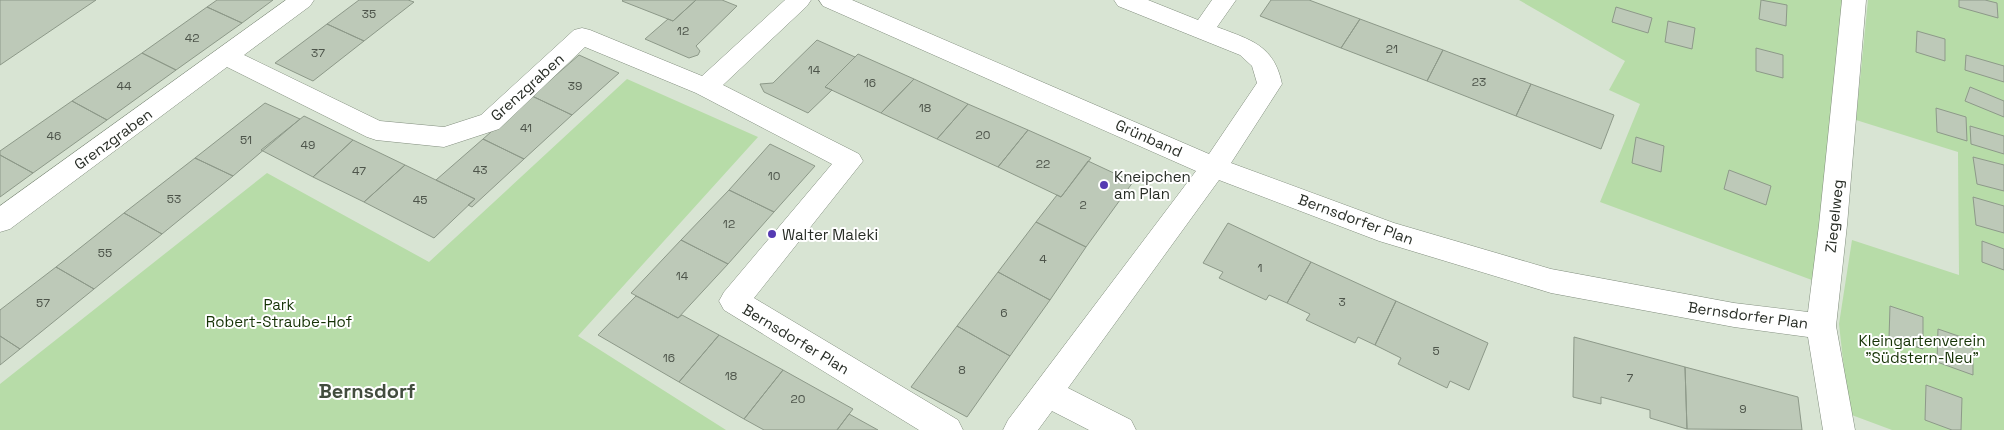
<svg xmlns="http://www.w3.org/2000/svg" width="2004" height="430" viewBox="0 0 2004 430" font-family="'Space Grotesk',sans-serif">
  <rect width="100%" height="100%" fill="#d8e4d3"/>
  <path fill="#b7dca8" d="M1519 0H1848L1820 283 1600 202 1640 104 1609 90 1625 61Z
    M1868 0H2004V430H1892L1849 414 1839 324 1852 240 1959 275 1958 152 1856 120Z
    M627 79 758 137 578 336 726 430H0V384L267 173 429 262Z"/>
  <path fill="#bdc9b8" stroke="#8d9989" d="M0 0H96L0 65Z
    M217 0H273L242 23 207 7Z
    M359 0H408L414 2 364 41 327 24Z
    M696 0H722L737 6 696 46 700 51 698 55 689 58 645 39 668 19 673 21Z
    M696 0 673 21 622 1 623 0Z
    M1271 0H1309L1360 19 1341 48 1260 16Z
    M1761 0 1787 5 1786 26 1759 19Z
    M1959 0H1985L1997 3 1998 18 1959 7Z
    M207 7 242 23 176 70 142 53Z
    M1616 7 1652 18 1648 33 1612 22Z
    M1360 19 1443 50 1427 81 1341 48Z
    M1668 21 1695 28 1692 49 1665 42Z
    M327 24 364 41 313 81 275 63Z
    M1917 31 1945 39V61L1916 52Z
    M817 40 855 57 825 87 832 90 808 113 764 92 760 84 773 83Z
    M1756 48 1783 55V78L1756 71Z
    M1443 50 1531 84 1516 116 1427 81Z
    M142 53 176 70 107 120 72 101Z
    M858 54 914 79 881 113 825 87Z
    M579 55 619 73 572 115 532 96Z
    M1966 55 2004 66V82L1965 70Z
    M914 79 968 104 937 139 881 113Z
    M1531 84 1614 115 1601 149 1516 116Z
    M1970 87 2004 101V117L1965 101Z
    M532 96 572 115 524 159 483 139Z
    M72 101 107 120 33 173 0 155V151Z
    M265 103 300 119 233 176 195 158Z
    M968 104 1028 130 998 167 937 139Z
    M1936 108 1966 117 1967 141 1937 132Z
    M304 116 353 140 313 177 261 150Z
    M1970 126 2004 136V154L1971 144Z
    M1028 130 1091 158 1061 197 998 167Z
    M1636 137 1664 146 1661 172 1632 163Z
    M483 139 524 159 472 207 468 205 475 199 436 180Z
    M353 140 405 165 364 202 313 177Z
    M770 144 815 166 774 212 729 190Z
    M0 155 33 173 0 197Z
    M1973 157 2004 165V191L1977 184Z
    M195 158 233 176 162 234 124 213Z
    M1088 161 1133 182 1086 247 1036 222 1057 195 1061 197Z
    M405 165 475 199 434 238 364 202Z
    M1729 170 1771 186 1766 205 1724 189Z
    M729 190 774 212 728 264 681 240Z
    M1973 197 2004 206V233L1976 225Z
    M124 213 162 234 94 289 56 267Z
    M1036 222 1086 247 1050 300 998 272Z
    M1228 223 1311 262 1287 303 1269 295 1266 300 1219 278 1223 272 1203 263Z
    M681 240 728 264 678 318 631 293Z
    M1982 241 2004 249V270L1982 262Z
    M1311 262 1396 301 1375 345 1358 337 1355 343 1306 320 1310 314 1287 303Z
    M56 267 94 289 20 349 0 336V310Z
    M998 272 1050 300 1010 356 957 326Z
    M636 296 678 318 682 315 719 335 679 382 598 335Z
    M1396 301 1488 343 1469 390 1450 381 1447 388 1398 364 1401 358 1375 345Z
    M1890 306 1923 317V349L1889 338Z
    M957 326 1010 356 967 417 911 387Z
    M1938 329 1973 341V375L1937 362Z
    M719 335 783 370 744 419 679 382Z
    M0 336 20 349 0 365Z
    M1574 337 1685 367 1687 429 1650 418V410L1601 397V404L1573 397Z
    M1685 367 1798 397 1802 430 1687 429Z
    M783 370 853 409 837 430H764L744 419Z
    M1926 385 1962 398 1961 430H1952L1925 420Z
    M849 414 878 430H837Z"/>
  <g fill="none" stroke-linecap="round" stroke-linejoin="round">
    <defs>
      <path id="minor" d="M286 0H314L310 6 244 55 380 121 444 127 481 115 574 30 582 28 590 30 702 76 785 0H811L807 6 723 85 859 154 863 161 754 298 958 420 963 430H919L724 310 719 301 724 292 832 164 696 93 585 47 499 129 444 147 376 140 367 137 227 67 10 229 0 232V206Z
        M819 0H852L1209 154 1257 83 1252 66 1240 55 1118 6 1114 0H1148L1198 20 1212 0H1236L1217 27C1251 40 1274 45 1282 84L1231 163 1394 223 1551 269 1734 303 1808 312 1819 225 1842 0H1866L1847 225 1836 326 1855 430H1823L1808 337 1734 327 1551 293 1379 241 1219 180 1068 388 1131 420 1136 430H1089L1052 411 1038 430H1003L1008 420 1196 171 823 6Z"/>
    </defs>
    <use href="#minor" stroke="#818d7d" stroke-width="1"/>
    <use href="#minor" fill="#fff" fill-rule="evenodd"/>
  </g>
  <g fill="#553ab2" stroke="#fff" stroke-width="2">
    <circle cx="1104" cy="185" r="5"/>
    <circle cx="772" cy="234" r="5"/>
  </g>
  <g text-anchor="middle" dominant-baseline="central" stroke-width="4" stroke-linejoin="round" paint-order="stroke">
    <g font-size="12" fill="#4d544a">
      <text x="369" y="14">35</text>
      <text x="683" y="31">12</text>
      <text x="192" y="38">42</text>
      <text x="1392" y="49">21</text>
      <text x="318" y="53">37</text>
      <text x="814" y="70">14</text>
      <text x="1479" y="82">23</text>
      <text x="870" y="83">16</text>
      <text x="124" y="86">44</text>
      <text x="575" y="86">39</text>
      <text x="925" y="108">18</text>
      <text x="526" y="128">41</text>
      <text x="983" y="135">20</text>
      <text x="54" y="136">46</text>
      <text x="246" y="140">51</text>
      <text x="308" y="145">49</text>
      <text x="1043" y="164">22</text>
      <text x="480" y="170">43</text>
      <text x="359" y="171">47</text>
      <text x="774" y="176">10</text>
      <text x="174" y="199">53</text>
      <text x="420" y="200">45</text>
      <text x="1083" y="205">2</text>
      <text x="729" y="224">12</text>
      <text x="105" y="253">55</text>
      <text x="1043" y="259">4</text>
      <text x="1260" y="268">1</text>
      <text x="682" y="276">14</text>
      <text x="1342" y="302">3</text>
      <text x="43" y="303">57</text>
      <text x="1004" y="313">6</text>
      <text x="1436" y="351">5</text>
      <text x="669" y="358">16</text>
      <text x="962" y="370">8</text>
      <text x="731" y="376">18</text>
      <text x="1630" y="378">7</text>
      <text x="798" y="399">20</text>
      <text x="1743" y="409">9</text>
    </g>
    <g font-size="15" fill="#282d26" stroke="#fff">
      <text transform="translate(527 87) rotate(-42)">Grenzgraben</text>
      <text transform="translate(1149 138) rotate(24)">Grünband</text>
      <text transform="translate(113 139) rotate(-36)">Grenzgraben</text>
      <text transform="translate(1834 216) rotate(-84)">Ziegelweg</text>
      <text transform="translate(1356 219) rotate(20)">Bernsdorfer Plan</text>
      <text transform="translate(1748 315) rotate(8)">Bernsdorfer Plan</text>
      <text transform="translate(796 339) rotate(31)">Bernsdorfer Plan</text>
    </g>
    <g font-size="15" fill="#282d26" stroke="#fff" text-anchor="start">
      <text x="1114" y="176">Kneipchen<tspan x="1114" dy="17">am Plan</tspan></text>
      <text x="782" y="234">Walter Maleki</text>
    </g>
    <g font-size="15" fill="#163306" stroke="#fff">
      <text x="279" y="304">Park<tspan x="279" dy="17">Robert-Straube-Hof</tspan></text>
      <text x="1922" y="340">Kleingartenverein<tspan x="1922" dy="17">"Südstern-Neu"</tspan></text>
    </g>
    <g font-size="20" font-weight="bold" fill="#424d3e" stroke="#fff">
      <text x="367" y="391">Bernsdorf</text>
    </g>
  </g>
</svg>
